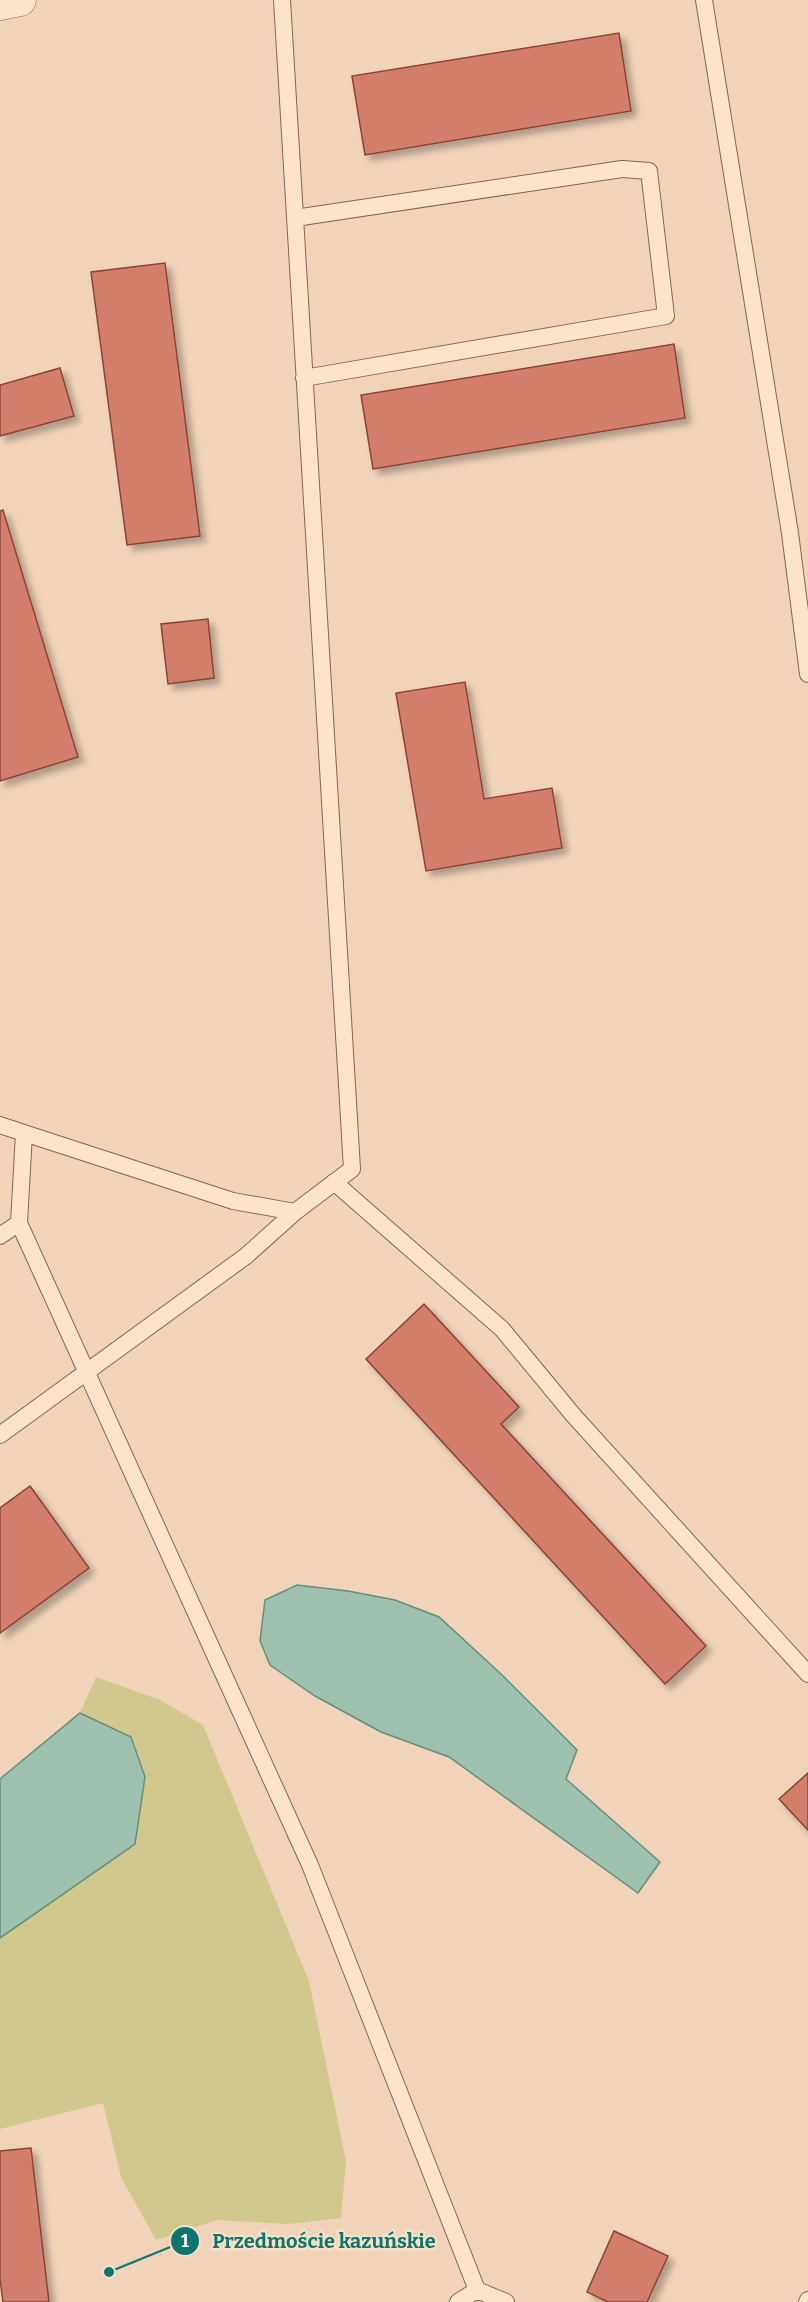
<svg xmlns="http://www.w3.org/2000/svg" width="808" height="2302" viewBox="0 0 808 2302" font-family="Bitter,serif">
  <defs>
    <filter id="shadow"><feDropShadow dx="5.5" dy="5.5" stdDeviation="3" flood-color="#0004"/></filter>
  </defs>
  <rect width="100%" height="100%" fill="#f1d3b9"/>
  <path fill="#d0c88c" d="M96 1677 160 1700 203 1725 309 1981 346 2161 341 2218 287 2224 217 2220 156 2240 121 2177 103 2103 0 2129V1938L135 1843 145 1777 131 1737 80 1713Z"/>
  <path fill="#9ec1af" stroke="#658f7b" stroke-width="1.5" d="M297 1585 348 1591 395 1600 439 1617 500 1673 577 1750 566 1779 660 1862 638 1893 449 1757 381 1732 315 1696 270 1665 260 1641 265 1600Z
    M80 1713 131 1737 145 1777 135 1844 0 1938V1779Z"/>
  <path fill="#d37e6b" stroke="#8a4436" stroke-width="1.5" filter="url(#shadow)" d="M619 33 631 111 365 155 352 76Z
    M165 263 200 536 127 545 91 272Z
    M674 344 685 418 373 469 361 395Z
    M60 368 74 416 0 436V385Z
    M3 510 78 757 0 781V511Z
    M208 619 214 678 168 684 161 624Z
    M465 682 484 799 552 788 562 848 426 871 396 693Z
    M424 1304 519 1407 501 1424 706 1646 665 1684 366 1359Z
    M30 1486 89 1568 0 1633V1508Z
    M808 1773V1830L779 1799Z
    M31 2148 49 2302H3L0 2279V2151Z
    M614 2231 668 2256 647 2302H608L587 2292Z"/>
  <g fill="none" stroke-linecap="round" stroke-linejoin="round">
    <defs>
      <path id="service" d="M704 0 790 533 808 674
        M295 218 622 169 649 171 666 316 304 378
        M0 1125 24 1133 19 1223 310 1865 477 2290 506 2302
        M24 1133 233 1201 295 1212 352 1169 282 0
        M334 1182 502 1329 574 1416 808 1674
        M0 1236 19 1223
        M0 1435 246 1256 295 1212
        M458 2302 477 2290
        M807 2302 808 2300"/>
      <path id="minor" d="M0 4 20 0"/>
    </defs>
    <use href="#service" stroke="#896352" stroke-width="18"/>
    <use href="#minor" stroke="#896352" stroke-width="33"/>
    <use href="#service" stroke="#fce3cc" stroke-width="16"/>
    <use href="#minor" stroke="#fce3cc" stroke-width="32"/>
  </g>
  <path fill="none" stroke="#0f766e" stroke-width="2" d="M109 2272L185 2241"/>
  <g fill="#0f766e" stroke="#f8e0c9" stroke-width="2">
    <circle cx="109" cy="2272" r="6"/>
    <circle cx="185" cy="2241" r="15"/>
  </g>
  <g font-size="18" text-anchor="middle" font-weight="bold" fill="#fff">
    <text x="185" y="2247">1</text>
  </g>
  <g font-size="20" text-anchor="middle" font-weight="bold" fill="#0f766e" stroke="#f8e0c9" stroke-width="4.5" stroke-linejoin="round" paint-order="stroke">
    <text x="324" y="2248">Przedmoście kazuńskie</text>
  </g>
</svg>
